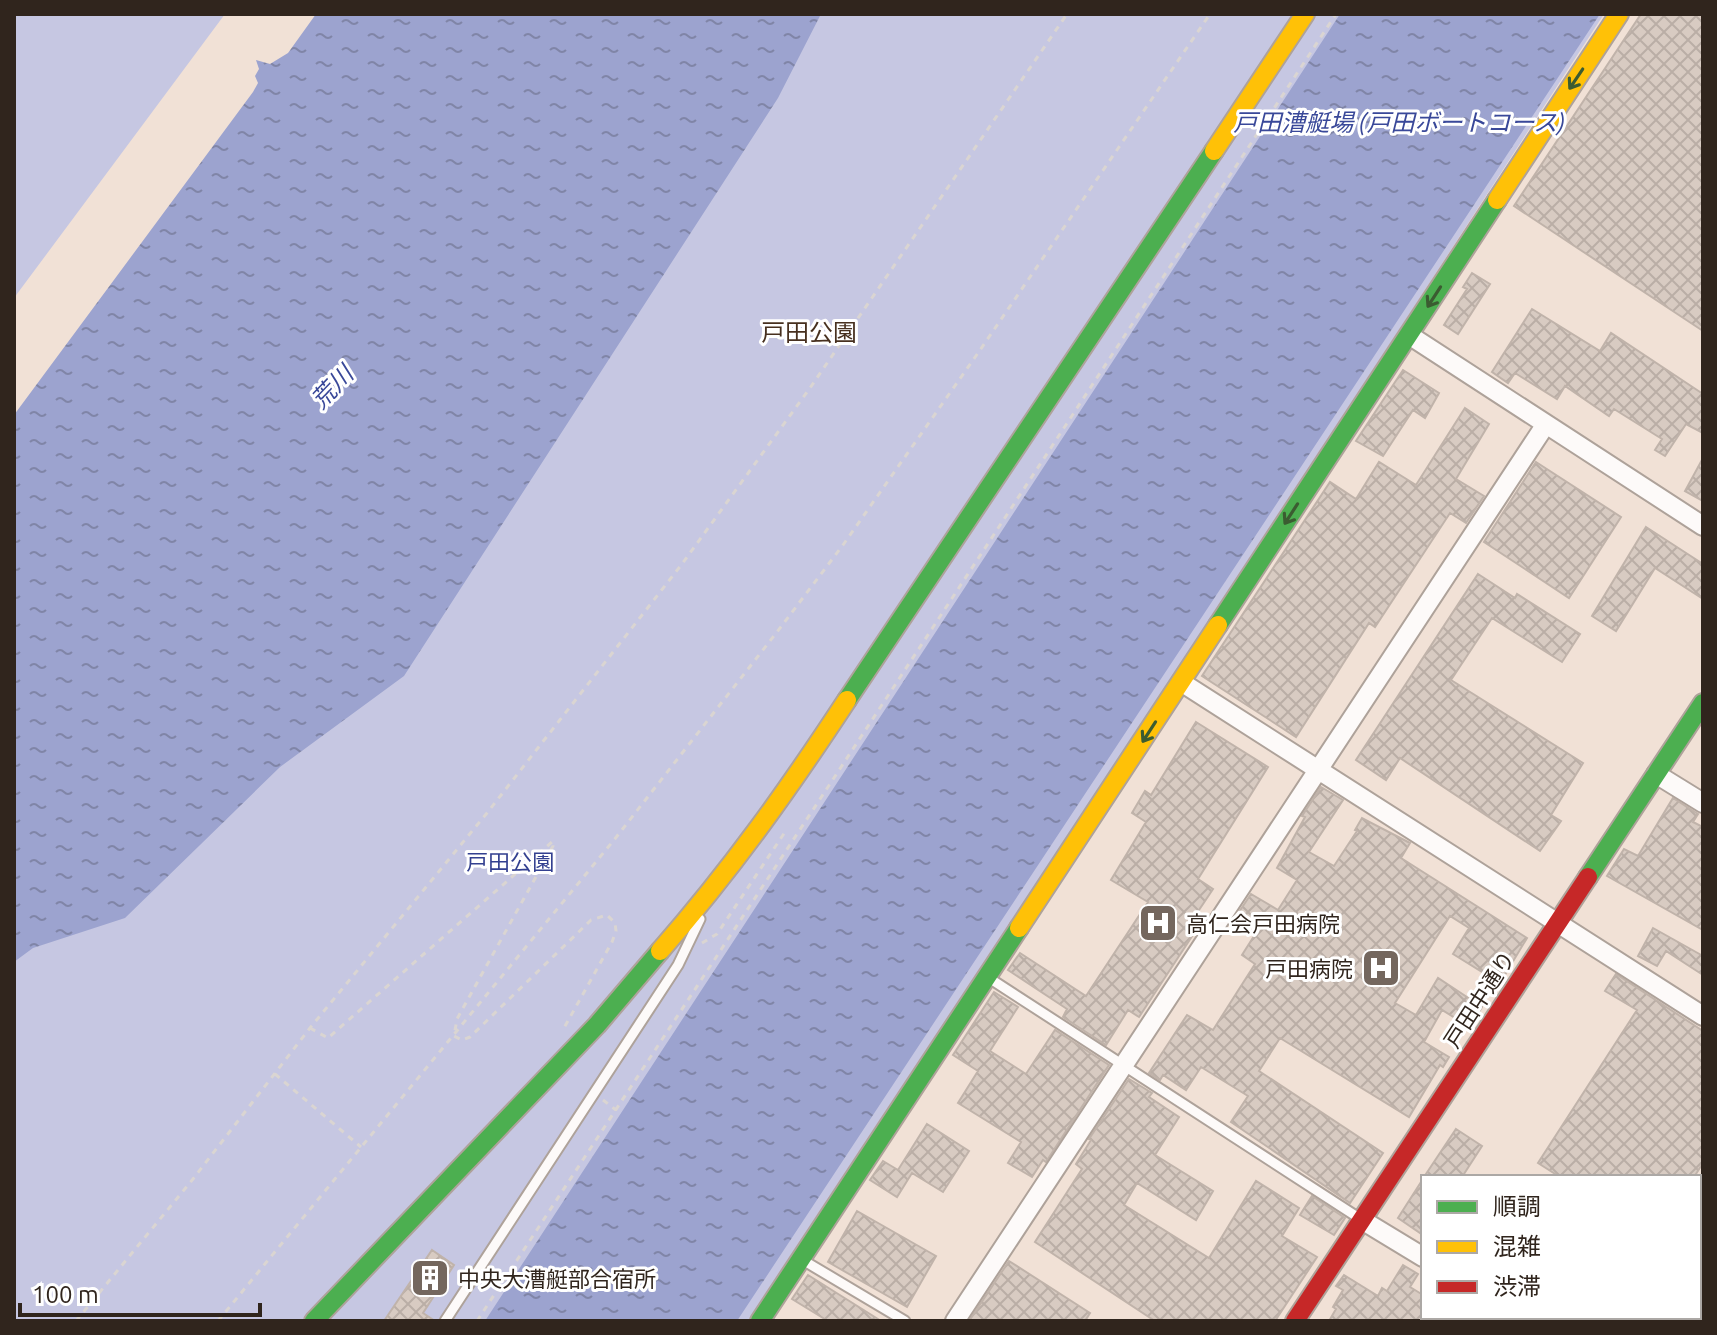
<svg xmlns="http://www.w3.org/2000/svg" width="1717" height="1335" viewBox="0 0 1717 1335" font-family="Ubuntu,'Noto Sans JP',sans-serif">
  <defs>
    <pattern id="water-ripples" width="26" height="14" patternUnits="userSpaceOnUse" patternTransform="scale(2)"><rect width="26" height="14" fill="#9ca3cf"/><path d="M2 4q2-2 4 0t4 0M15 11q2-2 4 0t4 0" fill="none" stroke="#8085a7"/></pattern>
    <pattern id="building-cross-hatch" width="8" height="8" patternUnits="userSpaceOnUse" patternTransform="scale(2)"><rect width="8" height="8" fill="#d8cbc2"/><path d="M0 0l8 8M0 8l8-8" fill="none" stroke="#baaea6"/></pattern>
  </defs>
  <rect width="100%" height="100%" fill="#f1e1d6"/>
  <path fill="#c6c7e2" d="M14 14H225L14 298Z
    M583 14H1604L756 1321H14V715Z"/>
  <path fill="url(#water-ripples)" d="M316 14H821L778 98 404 676 280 767 125 918 33 948 14 962V415L253 92 258 83 255 76 259 69 256 60 270 64 288 53Z
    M1340 14H1600L737 1321H485Z"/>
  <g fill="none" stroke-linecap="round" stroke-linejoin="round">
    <path stroke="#9ca3cf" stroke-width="5" d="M1699 1260 1703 1254
      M1661 1321 1664 1317"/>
  </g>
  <path fill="url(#building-cross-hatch)" stroke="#c0b3aa" stroke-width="2" d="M1641 14H1703V331L1514 206Z
    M1472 273 1490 284 1458 334 1444 325 1467 289 1463 287Z
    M1532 309 1600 351 1611 333 1703 394V433L1686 424 1665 456 1655 450 1662 439 1614 409 1609 416 1565 386 1557 399 1515 373 1508 383 1492 372Z
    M1403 370 1439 393 1425 418 1413 410 1383 456 1356 441Z
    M1465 408 1489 424 1456 479 1484 496 1466 523 1450 513 1375 627 1369 623 1296 737 1202 676 1330 482 1356 499 1379 462 1416 485Z
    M1703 458V501L1685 491Z
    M1536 462 1621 517 1569 598 1484 542Z
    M1646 527 1703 564V599L1655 568 1616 631 1592 616Z
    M1478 574 1515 598 1517 594 1580 634 1562 662 1492 618 1451 680 1583 763 1551 815 1561 821 1540 851 1400 758 1386 780 1356 760Z
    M1196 722 1268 767 1198 879 1213 889 1197 913 1204 918 1139 1017 1128 1010 1106 1045 1063 1017 1067 1009 1008 970 1020 953 1086 996 1148 902 1111 880 1146 822 1132 813 1145 791 1151 795Z
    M1321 787 1343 800 1309 852 1334 866 1357 831 1355 830 1362 818 1410 843 1401 858 1527 938 1500 983 1453 954 1469 928 1450 916 1395 1003 1416 1015 1438 978 1482 1007 1470 1027 1442 1010 1424 1042 1449 1057 1443 1067 1440 1065 1409 1117 1280 1038 1259 1071 1383 1153 1350 1203 1231 1122 1248 1096 1201 1067 1186 1090 1163 1075 1160 1080 1149 1073 1187 1015 1213 1030 1255 964 1242 955 1261 925 1239 912 1251 894 1278 910 1297 880 1277 868 1305 817 1302 816Z
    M1673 798 1698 814 1693 822 1703 827V930L1607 876 1624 849 1638 856Z
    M1653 928 1703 956V975L1666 951 1657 966 1638 956Z
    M1616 974 1703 1031V1163L1694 1177H1560L1538 1163 1637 1010 1605 991Z
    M994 992 1018 1007 990 1051 1026 1074 1055 1030 1109 1065 1046 1162 1043 1160 1032 1177 1008 1163 1021 1142 958 1103 978 1071 953 1055Z
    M1129 1079 1152 1093 1149 1097 1179 1117 1155 1155 1213 1191 1196 1220 1137 1183 1124 1205 1209 1258 1256 1181 1299 1208 1282 1236 1317 1257 1275 1321H1155L1035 1242 1082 1169 1076 1164 1091 1140 1089 1139Z
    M927 1124 969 1151 943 1192 912 1173 897 1197 870 1180 883 1161 898 1170Z
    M1456 1129 1482 1146 1462 1177H1424Z
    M1423 1179V1235L1398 1218Z
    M1312 1196 1345 1218 1334 1235 1300 1215Z
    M857 1211 936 1256 907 1307 828 1262Z
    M432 1250 454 1265 423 1313 435 1321H384Z
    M1009 1261 1090 1313 1085 1321H969Z
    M1403 1265 1418 1274 1410 1287 1423 1295V1321H1329L1336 1309 1333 1307 1343 1290 1336 1286 1344 1275 1378 1296 1382 1288 1387 1291Z
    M808 1275 881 1321H828L792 1299Z"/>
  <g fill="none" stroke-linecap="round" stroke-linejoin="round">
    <defs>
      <path id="lane" d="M989 978 1362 1220
        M801 1259 905 1321
        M445 1321 678 965 700 919"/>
      <path id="street" d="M1409 335 1703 526
        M1181 682 1703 1016
        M1656 774 1703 803
        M1362 1220 1423 1257
        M1699 1229 1703 1223
        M1699 1290 1703 1283
        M1521 1317 1528 1321
        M955 1321 1546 424
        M1638 1321 1641 1317
        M1679 1321 1682 1317"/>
      <path id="fast" d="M1218 625 1497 200
        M847 700 1214 151
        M1588 877 1703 703
        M314 1321 597 1025 660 951
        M760 1321 1019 928"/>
      <path id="slow" d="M1214 151 1305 14
        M1497 200 1619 14
        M1019 928 1218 625
        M660 951C731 870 788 790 847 700"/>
      <path id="jam" d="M1295 1321 1588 877"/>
    </defs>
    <use href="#lane" stroke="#aea29a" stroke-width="13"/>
    <use href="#street" stroke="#aea29a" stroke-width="22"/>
    <use href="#fast" stroke="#aea29a" stroke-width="22"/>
    <use href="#slow" stroke="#aea29a" stroke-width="22"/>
    <use href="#jam" stroke="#aea29a" stroke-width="22"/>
    <path stroke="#dad5d2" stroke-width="3" stroke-dasharray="6 6" stroke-linecap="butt" d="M702 943 717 934 785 832
      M310 1028 328 1038 553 841V846L457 1019 454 1036 462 1040 470 1037 591 920 607 915 615 923 616 931 612 942 564 1028
      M275 1074 361 1147
      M603 1100 616 1110
      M76 1321 193 1179 310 1028 487 813 682 564 810 388 1067 14
      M218 1321 614 840 777 632 843 545 978 353 1210 14
      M477 1321 1336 14"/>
    <use href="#lane" stroke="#fdfaf9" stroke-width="9"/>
    <use href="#street" stroke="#fdfaf9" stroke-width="18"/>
    <use href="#fast" stroke="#4caf50" stroke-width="18"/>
    <use href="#slow" stroke="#ffc107" stroke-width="18"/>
    <use href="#jam" stroke="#c62828" stroke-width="18"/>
  </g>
  <defs><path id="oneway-shaft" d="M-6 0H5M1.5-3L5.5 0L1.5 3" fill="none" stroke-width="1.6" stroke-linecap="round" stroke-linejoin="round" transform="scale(2)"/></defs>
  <g stroke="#3b5c31">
    <use href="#oneway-shaft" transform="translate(1576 79) rotate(124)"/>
    <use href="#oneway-shaft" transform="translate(1434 297) rotate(123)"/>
    <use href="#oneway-shaft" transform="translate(1291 514) rotate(123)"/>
    <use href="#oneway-shaft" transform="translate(1149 732) rotate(123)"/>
  </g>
  <defs>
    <symbol id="hospital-square" viewBox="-11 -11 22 22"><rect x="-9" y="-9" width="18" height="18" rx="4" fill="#74675e" stroke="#fff"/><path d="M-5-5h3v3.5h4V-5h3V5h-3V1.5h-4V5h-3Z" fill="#fff"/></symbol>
    <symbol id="building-square" viewBox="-11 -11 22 22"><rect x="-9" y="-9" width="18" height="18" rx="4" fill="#74675e" stroke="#fff"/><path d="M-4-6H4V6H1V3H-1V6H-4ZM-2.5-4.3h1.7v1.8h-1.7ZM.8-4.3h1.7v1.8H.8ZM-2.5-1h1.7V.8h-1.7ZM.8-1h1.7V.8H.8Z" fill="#fff"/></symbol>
  </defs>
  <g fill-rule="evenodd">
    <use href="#hospital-square" x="1136" y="901" width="44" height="44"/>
    <use href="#hospital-square" x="1359" y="946" width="44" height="44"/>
    <use href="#building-square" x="408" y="1256" width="44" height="44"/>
  </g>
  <g text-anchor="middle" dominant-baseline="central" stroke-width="6" stroke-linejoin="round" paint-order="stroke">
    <g font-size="22" fill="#334090" stroke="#fff">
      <text x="510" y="861">戸田公園</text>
    </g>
    <g font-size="22" fill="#30251d" stroke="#fff" text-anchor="start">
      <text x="1186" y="923">高仁会戸田病院</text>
      <text x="1353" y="968" text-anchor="end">戸田病院</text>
      <text x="458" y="1278">中央大漕艇部合宿所</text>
    </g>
    <g font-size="22" fill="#30251d" stroke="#fff">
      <text transform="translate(1479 999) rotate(-57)">戸田中通り</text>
    </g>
    <g font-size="24" font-style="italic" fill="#394899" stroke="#fff">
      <text x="1399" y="122">戸田漕艇場 (戸田ボートコース)</text>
      <text transform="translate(332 387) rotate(-46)">荒川</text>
    </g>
    <g font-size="24" fill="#47301f" stroke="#fff">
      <text x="809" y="332">戸田公園</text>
    </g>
  </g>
  <rect width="1717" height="1335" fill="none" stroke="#30251d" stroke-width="32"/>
  <rect x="1421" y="1175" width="280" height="144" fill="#ffffff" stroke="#aca8a5" stroke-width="2"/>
  <rect x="1437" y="1201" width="40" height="12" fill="#4caf50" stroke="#aca8a5" stroke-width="2"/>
  <text x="1493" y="1215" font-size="24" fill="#30251d">順調</text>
  <rect x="1437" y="1241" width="40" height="12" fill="#ffc107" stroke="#aca8a5" stroke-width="2"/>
  <text x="1493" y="1255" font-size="24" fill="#30251d">混雑</text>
  <rect x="1437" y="1281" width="40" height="12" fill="#c62828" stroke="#aca8a5" stroke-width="2"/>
  <text x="1493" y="1295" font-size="24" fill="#30251d">渋滞</text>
  <path d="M20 1303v12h240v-12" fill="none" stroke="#30251d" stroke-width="4"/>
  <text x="32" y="1303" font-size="24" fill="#30251d" stroke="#ffffff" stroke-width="6" paint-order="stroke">100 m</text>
</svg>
